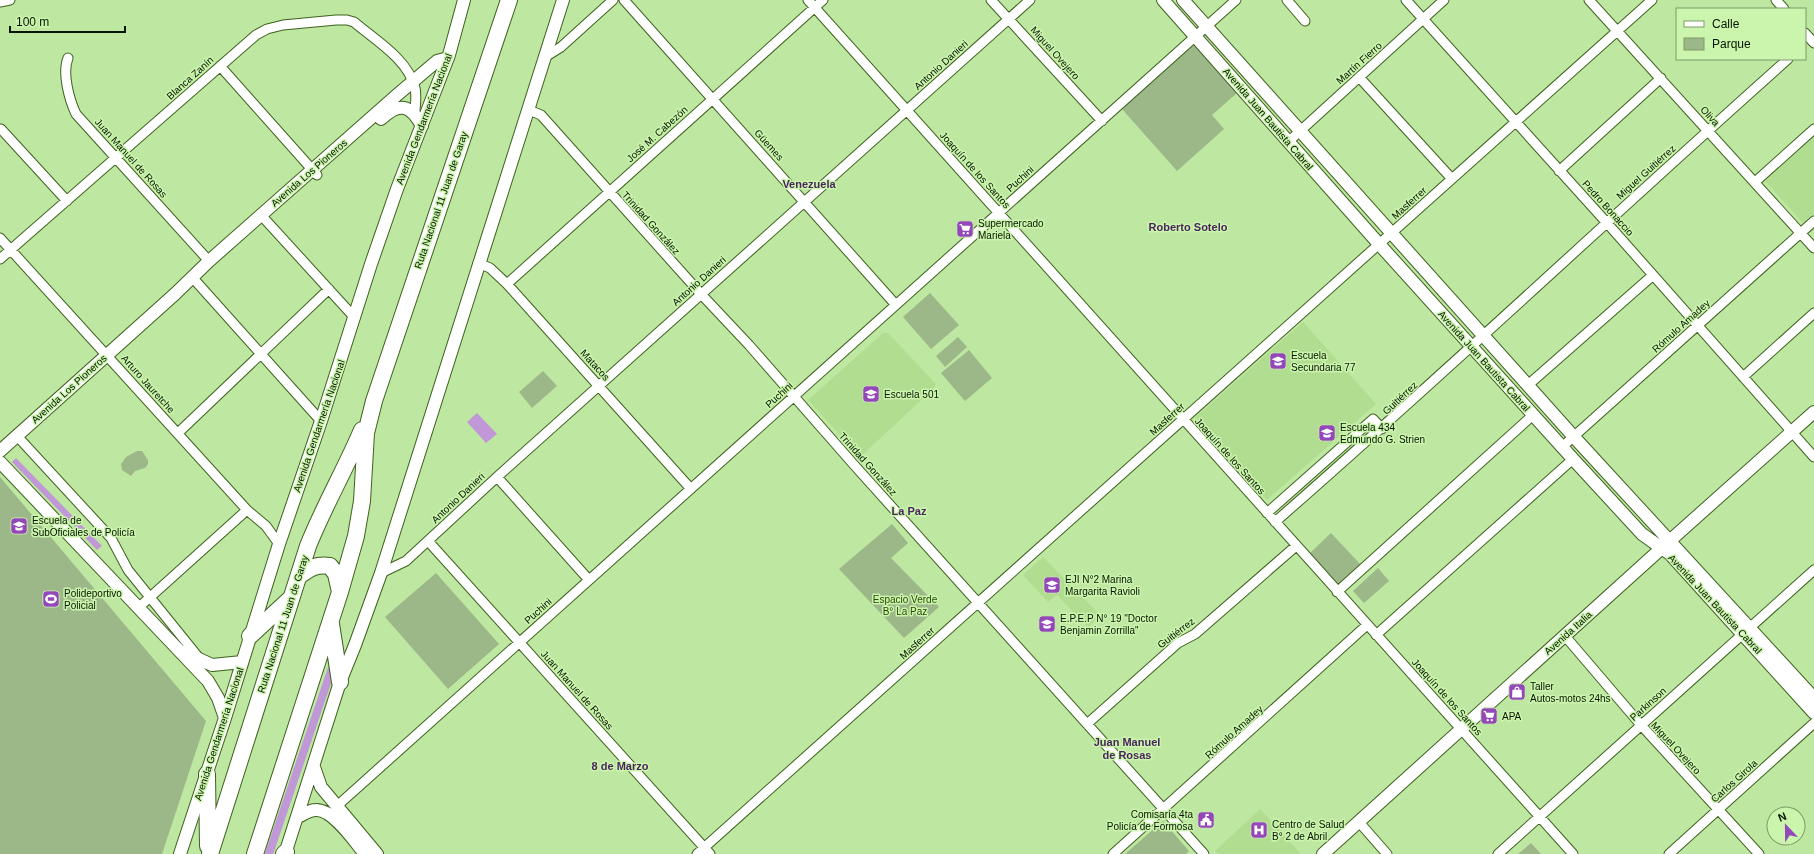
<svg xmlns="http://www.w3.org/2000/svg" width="1814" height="854" viewBox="0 0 1814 854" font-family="Helvetica,sans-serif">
  <rect width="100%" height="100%" fill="#bee7a1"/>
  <path fill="#b1dd90" d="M1814 137V213L1803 223 1765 181Z
    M1303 322 1376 404 1267 500 1195 418Z
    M883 333H888L936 384 933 389 860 457 808 400Z
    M1043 557 1100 615 1088 628 1057 595 1048 602 1023 575Z
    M1260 809 1301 854H1218L1215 851Z"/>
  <path fill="#9cb888" d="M1194 44 1238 92 1212 115 1224 129 1177 171 1122 109Z
    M930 293 959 325 931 349 903 317Z
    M958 337 967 347 945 367 936 356Z
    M969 350 992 378 965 401 941 373Z
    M543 371 557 386 532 408 519 392Z
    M137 451H142L148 460V464L145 468 135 471 131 476 122 470 121 464 126 457Z
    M0 477 206 721 162 854H0Z
    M892 524 908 543 891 558 939 607 904 638 839 569Z
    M1331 533 1361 565 1338 585 1309 554Z
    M1378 568 1389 581 1364 603 1353 591Z
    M436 573 499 644 448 689 385 617Z
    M1163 821 1189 851 1186 854H1125Z
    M1531 843 1541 854H1518Z"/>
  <path fill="#c098d7" d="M477 413 497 434 486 443 467 422Z
    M16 458 102 546 97 550 12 462Z"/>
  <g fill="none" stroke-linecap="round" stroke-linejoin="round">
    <path stroke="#c098d7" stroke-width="8" d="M269 854 333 665"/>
    <defs>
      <path id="street" d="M624 0 896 305
        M808 0 1573 854
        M991 0 1102 121
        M1287 0 1305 21
        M1406 0 1607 223 1814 457
        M1589 0 1814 248
        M1776 0 1784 9
        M0 2 10 0
        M1805 33 1814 43
        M545 57 561 47 613 0
        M68 58C62 73 69 99 76 114L209 261
        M220 66 317 175
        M1359 77 1452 179
        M529 110 541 115 701 294 749 345 855 466 1204 854
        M1 129 67 201
        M1288 142 1444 0
        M1559 171 1661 78
        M1755 182 1814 129
        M261 215 355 318
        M0 238 247 510 266 526 279 544
        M0 259 256 35 267 29 283 25 336 20H347L354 22C375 40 408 59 415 88 417 96 415 105 415 113
        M478 263 490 268 507 284 691 489
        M192 277 321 421
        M507 284 823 0
        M1743 377 1814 313
        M1528 385 1652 276
        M178 433 329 289
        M17 436 111 538 128 570 199 658
        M1562 447 1814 221
        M497 477 589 580
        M1267 513 1373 419 1382 429
        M1275 522C1449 370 1616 212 1788 59
        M428 541 710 854
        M381 573 406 561 497 477 1030 0
        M1337 592 1533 415
        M138 608 247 510
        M1376 635 1573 459
        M1565 636 1641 725 1759 854
        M1087 724 1178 643 1195 634 1296 546
        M337 806 1236 0
        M1359 822 1387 854
        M697 854 1652 0
        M1113 854 1367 625
        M1498 854 1814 570
        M1669 854 1814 723"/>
      <path id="secondary" d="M1163 0 1379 244 1573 459 1642 534 1670 554 1814 713
        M1183 0 1574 437 1814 698
        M381 119C399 102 410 104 422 126
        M0 451 175 294 209 261 397 95 437 61 448 58
        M0 462 208 681 218 698 225 718
        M184 652 212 665 242 662
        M314 767 321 787 377 854
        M298 817C304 814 309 810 316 810 333 809 355 842 365 854
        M180 854 225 718 279 544 321 421 371 264 397 189 449 55 464 0
        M285 854 340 682 355 645 381 573 563 0
        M1323 854 1674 537 1814 412"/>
      <path id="highway" d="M299 576C310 568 316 564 330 566L336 574 340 592
        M331 624 340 682
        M250 636 291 598
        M207 774 208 846
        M210 854 308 546C324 506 345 470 362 430
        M255 854 340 592 356 536 362 501 366 433 374 401 509 0
        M284 854 286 852"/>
    </defs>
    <use href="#street" stroke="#3e611e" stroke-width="11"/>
    <use href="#secondary" stroke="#3e611e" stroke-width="14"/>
    <use href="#highway" stroke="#3e611e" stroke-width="18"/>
    <use href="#street" stroke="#fff" stroke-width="9"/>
    <use href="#secondary" stroke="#fff" stroke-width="12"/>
    <use href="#highway" stroke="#fff" stroke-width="16"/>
  </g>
  <defs>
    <symbol id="supermarket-square" viewBox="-11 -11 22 22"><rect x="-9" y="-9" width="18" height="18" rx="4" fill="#9347b9" stroke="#cbf5ad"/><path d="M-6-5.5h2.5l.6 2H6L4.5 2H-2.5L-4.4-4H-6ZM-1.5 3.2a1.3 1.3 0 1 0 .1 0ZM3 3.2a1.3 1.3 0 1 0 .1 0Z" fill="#fff"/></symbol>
    <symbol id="school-square" viewBox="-11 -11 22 22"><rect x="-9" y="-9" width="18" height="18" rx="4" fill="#9347b9" stroke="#cbf5ad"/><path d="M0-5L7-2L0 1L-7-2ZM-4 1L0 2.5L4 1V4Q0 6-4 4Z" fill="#fff"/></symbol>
    <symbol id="stadium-square" viewBox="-11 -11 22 22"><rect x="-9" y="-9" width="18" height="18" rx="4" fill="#9347b9" stroke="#cbf5ad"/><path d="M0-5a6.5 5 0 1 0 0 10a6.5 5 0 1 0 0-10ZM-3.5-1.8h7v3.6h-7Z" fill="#fff"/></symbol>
    <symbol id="shop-square" viewBox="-11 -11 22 22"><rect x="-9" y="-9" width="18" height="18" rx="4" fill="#9347b9" stroke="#cbf5ad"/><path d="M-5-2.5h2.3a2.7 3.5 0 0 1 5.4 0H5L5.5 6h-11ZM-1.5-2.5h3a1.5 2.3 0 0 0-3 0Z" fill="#fff"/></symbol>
    <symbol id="civic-square" viewBox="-11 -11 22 22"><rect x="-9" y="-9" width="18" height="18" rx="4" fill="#9347b9" stroke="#cbf5ad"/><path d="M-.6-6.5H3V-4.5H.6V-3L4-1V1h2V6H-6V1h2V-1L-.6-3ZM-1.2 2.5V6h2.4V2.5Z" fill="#fff"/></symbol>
    <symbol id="hospital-square" viewBox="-11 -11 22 22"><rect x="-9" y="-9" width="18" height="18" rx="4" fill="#9347b9" stroke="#cbf5ad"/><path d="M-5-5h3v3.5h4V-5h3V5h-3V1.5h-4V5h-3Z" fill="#fff"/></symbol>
  </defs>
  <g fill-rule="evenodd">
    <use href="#supermarket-square" x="955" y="219" width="20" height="20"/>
    <use href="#school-square" x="1268" y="351" width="20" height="20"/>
    <use href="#school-square" x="861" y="384" width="20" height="20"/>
    <use href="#school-square" x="1317" y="423" width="20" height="20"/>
    <use href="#school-square" x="9" y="516" width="20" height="20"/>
    <use href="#school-square" x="1042" y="575" width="20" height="20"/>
    <use href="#stadium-square" x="41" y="589" width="20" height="20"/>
    <use href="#school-square" x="1037" y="614" width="20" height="20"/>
    <use href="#shop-square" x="1507" y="682" width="20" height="20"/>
    <use href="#supermarket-square" x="1479" y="706" width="20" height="20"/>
    <use href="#civic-square" x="1196" y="810" width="20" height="20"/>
    <use href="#hospital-square" x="1249" y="820" width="20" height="20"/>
  </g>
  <g text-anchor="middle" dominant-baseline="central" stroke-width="3" stroke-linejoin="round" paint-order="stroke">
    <g font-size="10" fill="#071500" stroke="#cbf5ad">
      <text transform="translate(1055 53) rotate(48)">Miguel Ovejero</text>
      <text transform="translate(1359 63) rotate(-42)">Martín Fierro</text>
      <text transform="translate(941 65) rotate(-42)">Antonio Danieri</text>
      <text transform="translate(190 78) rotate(-42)">Blanca Zanín</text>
      <text transform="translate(1710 116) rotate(48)">Oliva</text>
      <text transform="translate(424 119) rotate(-69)">Avenida Gendarmería Nacional</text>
      <text transform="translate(1268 119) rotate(49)">Avenida Juan Bautista Cabral</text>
      <text transform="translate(657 134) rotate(-42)">José M. Cabezón</text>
      <text transform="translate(769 145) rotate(48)">Güemes</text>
      <text transform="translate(131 158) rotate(48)">Juan Manuel de Rosas</text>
      <text transform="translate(975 170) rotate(48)">Joaquín de los Santos</text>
      <text transform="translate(1646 172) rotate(-42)">Miguel Guitiérrez</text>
      <text transform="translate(309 173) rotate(-41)">Avenida Los Pioneros</text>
      <text transform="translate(1020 179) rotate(-42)">Puchini</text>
      <text transform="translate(441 200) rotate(-71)">Ruta Nacional 11 Juan de Garay</text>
      <text transform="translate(1409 203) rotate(-42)">Masferrer</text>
      <text transform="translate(1608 208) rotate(48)">Pedro Bonaccio</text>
      <text transform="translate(651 223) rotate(48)">Trinidad González</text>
      <text transform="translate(699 281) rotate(-42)">Antonio Danieri</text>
      <text transform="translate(1681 326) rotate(-42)">Rómulo Amadey</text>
      <text transform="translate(1484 361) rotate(48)">Avenida Juan Bautista Cabral</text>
      <text transform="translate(595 365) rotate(48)">Matacos</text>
      <text transform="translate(148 384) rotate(48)">Arturo Jauretche</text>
      <text transform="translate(69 389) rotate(-42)">Avenida Los Pioneros</text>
      <text transform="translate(779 395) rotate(-42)">Puchini</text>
      <text transform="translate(1400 398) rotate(-43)">Guitiérrez</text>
      <text transform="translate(1167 419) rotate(-42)">Masferrer</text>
      <text transform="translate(319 426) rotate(-71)">Avenida Gendarmería Nacional</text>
      <text transform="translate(1230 456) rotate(48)">Joaquín de los Santos</text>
      <text transform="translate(868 464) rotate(48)">Trinidad González</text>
      <text transform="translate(458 498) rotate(-43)">Antonio Danieri</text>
      <text transform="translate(1715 604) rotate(47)">Avenida Juan Bautista Cabral</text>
      <text transform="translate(538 611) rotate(-42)">Puchini</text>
      <text transform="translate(283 624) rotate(-72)">Ruta Nacional 11 Juan de Garay</text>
      <text transform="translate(1176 633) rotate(-37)">Guitiérrez</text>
      <text transform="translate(1568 633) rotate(-42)">Avenida Italia</text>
      <text transform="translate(917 643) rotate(-42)">Masferrer</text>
      <text transform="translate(577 690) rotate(48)">Juan Manuel de Rosas</text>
      <text transform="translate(1447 697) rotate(48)">Joaquín de los Santos</text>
      <text transform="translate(1648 704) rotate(-42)">Parkinson</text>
      <text transform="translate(1234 732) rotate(-42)">Rómulo Amadey</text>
      <text transform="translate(219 734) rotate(-72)">Avenida Gendarmería Nacional</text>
      <text transform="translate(1676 748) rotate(47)">Miguel Ovejero</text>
      <text transform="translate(1734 781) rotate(-42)">Carlos Girola</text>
    </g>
    <g font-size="10" fill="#071500" stroke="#cbf5ad" text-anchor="start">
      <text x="978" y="223">Supermercado<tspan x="978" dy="12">Mariela</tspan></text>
      <text x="1291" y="355">Escuela<tspan x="1291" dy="12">Secundaria 77</tspan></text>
      <text x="884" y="394">Escuela 501</text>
      <text x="1340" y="427">Escuela 434<tspan x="1340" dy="12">Edmundo G. Strien</tspan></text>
      <text x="32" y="520">Escuela de<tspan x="32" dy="12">SubOficiales de Policía</tspan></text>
      <text x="1065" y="579">EJI N°2 Marina<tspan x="1065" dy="12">Margarita Ravioli</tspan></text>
      <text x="64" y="593">Polideportivo<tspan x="64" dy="12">Policial</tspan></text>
      <text x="1060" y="618">E.P.E.P N° 19 "Doctor<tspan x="1060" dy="12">Benjamin Zorrilla"</tspan></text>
      <text x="1530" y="686">Taller<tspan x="1530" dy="12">Autos-motos 24hs</tspan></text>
      <text x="1502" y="716">APA</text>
      <text x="1193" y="814" text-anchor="end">Comisaría 4ta<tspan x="1193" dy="12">Policía de Formosa</tspan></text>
      <text x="1272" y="824">Centro de Salud<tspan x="1272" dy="12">B° 2 de Abril</tspan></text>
    </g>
    <g font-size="10" fill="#274800" stroke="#cbf5ad">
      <text x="905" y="599">Espacio Verde<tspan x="905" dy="12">B° La Paz</tspan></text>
    </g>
    <g font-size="11" font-weight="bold" fill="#49255c" stroke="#cbf5ad">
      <text x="809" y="184">Venezuela</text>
      <text x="1188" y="227">Roberto Sotelo</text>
      <text x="909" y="511">La Paz</text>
      <text x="1127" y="742">Juan Manuel<tspan x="1127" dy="13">de Rosas</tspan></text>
      <text x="620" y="766">8 de Marzo</text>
    </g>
  </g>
  <rect x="1676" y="8" width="130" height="52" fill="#cbf5ad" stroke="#7d9b68"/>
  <rect x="1684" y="21" width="20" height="6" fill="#ffffff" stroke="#7d9b68"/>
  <text x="1712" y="28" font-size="12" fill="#071500">Calle</text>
  <rect x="1684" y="38" width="20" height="12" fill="#9cb888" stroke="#7d9b68"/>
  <text x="1712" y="48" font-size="12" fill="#071500">Parque</text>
  <g transform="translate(1786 826) rotate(338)"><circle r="19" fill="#cbf5ad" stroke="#7d9b68"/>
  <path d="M0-3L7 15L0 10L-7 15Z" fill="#9347b9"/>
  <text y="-6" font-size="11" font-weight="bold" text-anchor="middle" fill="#071500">N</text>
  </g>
  <path d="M10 26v6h115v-6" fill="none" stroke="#071500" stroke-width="2"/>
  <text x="16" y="26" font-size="12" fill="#071500" stroke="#cbf5ad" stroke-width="3" paint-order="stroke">100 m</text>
</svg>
